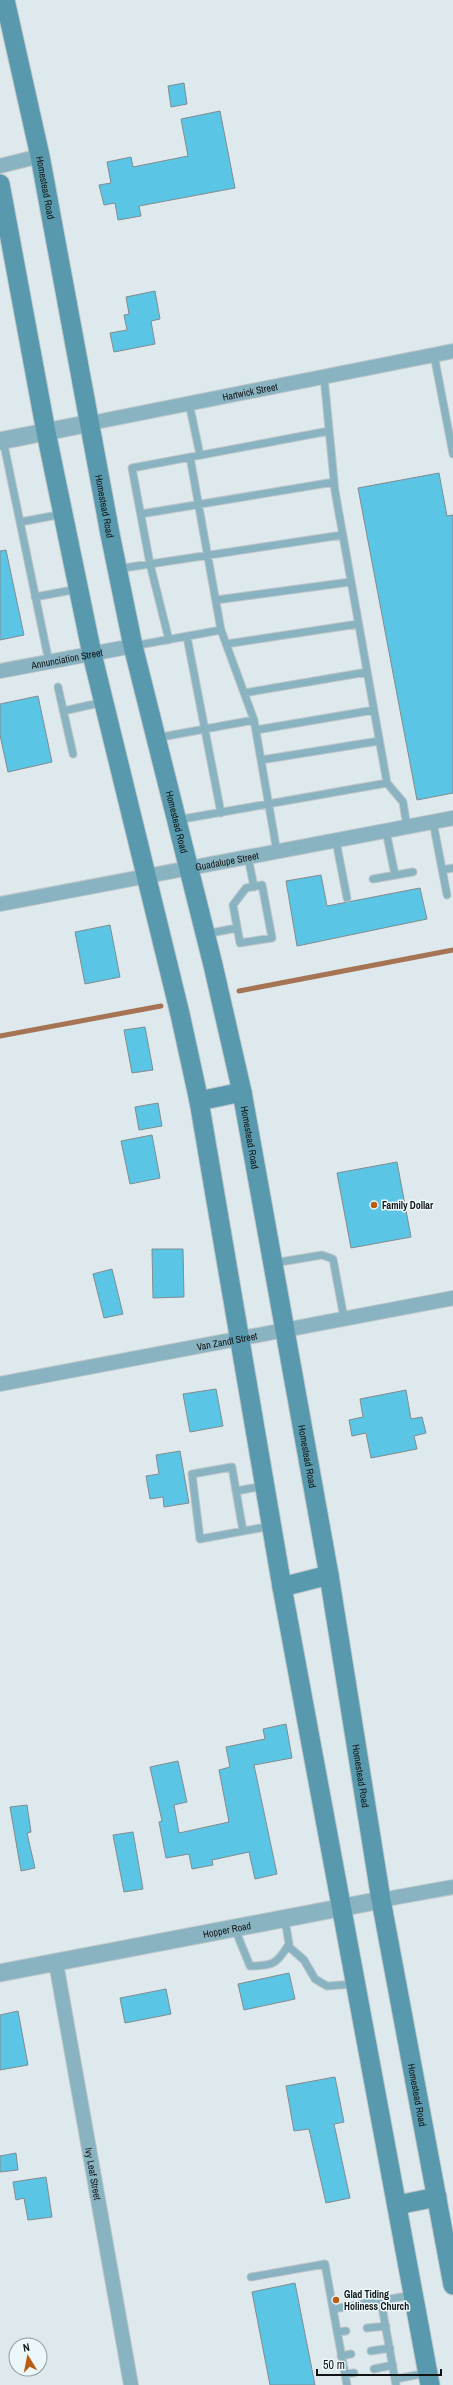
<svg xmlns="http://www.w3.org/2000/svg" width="453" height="2385" viewBox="0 0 453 2385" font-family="'Archivo Narrow',sans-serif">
  <rect width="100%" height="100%" fill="#dee9ed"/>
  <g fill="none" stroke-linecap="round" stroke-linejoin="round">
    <path stroke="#a67454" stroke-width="5" d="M239 991 453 950
      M0 1036 161 1006"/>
  </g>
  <path fill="#5ac5e5" stroke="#818c8f" d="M184 83 187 104 171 107 168 86Z
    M220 111 235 188 139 206 141 216 118 220 115 203 104 205 99 185 111 183 107 162 131 157 133 167 188 156 181 119Z
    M155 291 160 319 151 321 155 344 114 352 110 333 127 330 124 315 129 314 126 297Z
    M439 473 447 516 453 515V793L417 800 358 488Z
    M6 550 24 635 0 640V551Z
    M38 696 52 762 8 772 0 735V704Z
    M321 875 327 906 420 888 427 919 297 946 286 881Z
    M110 925 120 977 85 984 75 932Z
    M145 1027 153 1070 132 1073 124 1030Z
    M158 1103 162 1126 139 1130 135 1107Z
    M152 1135 160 1178 130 1184 121 1141Z
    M397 1162 411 1237 351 1248 337 1173Z
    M152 1249H183L184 1297 153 1298Z
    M112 1269 123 1314 104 1318 93 1274Z
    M216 1389 223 1426 190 1432 183 1394Z
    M406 1390 411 1419 422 1417 426 1433 414 1436 417 1449 371 1458 366 1433 352 1436 349 1420 363 1417 360 1399Z
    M180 1451 189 1503 164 1507 163 1497 150 1499 146 1476 159 1474 156 1455Z
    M286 1724 292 1758 254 1765 277 1874 255 1879 249 1852 212 1860 213 1865 192 1869 189 1854 166 1858 159 1822 162 1821 150 1767 178 1761 187 1802 174 1805 179 1833 229 1822 219 1770 230 1767 226 1747 265 1739 263 1729Z
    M27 1805 31 1832 27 1833 35 1868 21 1871 10 1807Z
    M133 1832 143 1889 124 1892 113 1835Z
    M289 1973 295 1999 244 2010 238 1984Z
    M166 1989 171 2014 125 2023 120 1998Z
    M18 2011 28 2065 0 2070V2015Z
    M335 2077 344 2122 334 2124 350 2198 326 2203 309 2129 294 2131 286 2086Z
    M16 2153 18 2170 0 2172V2156Z
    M46 2177 52 2217 28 2220 24 2198 16 2200 13 2182Z
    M295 2283 315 2385H270L252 2292Z"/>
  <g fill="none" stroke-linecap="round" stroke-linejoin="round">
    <defs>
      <path id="service" d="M434 355 453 454
        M189 403 200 455
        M3 440 49 662
        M190 457 221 630 254 720 277 852
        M141 514 334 482
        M20 522 63 514
        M117 569 342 535
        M35 597 78 589
        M216 600 350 582
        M187 637 221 813
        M169 640 150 564 132 468 329 431
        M226 644 358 624
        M133 646 221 630
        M58 687 73 754
        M244 693 367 672
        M63 711 104 702
        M256 730 374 710
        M156 738 254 720
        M261 760 379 741
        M387 783 403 802 407 827
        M177 820 387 783 335 491 324 377
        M433 822 447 895
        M386 831 395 875
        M336 841 347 898
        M248 857 254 887
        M442 870 453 868
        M373 879 413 872
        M262 885 272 938 240 943 233 905 246 888Z
        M205 934 237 928
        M274 1263 322 1255 333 1259 344 1318
        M264 1486 236 1491 232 1467 192 1474 200 1539 271 1526
        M236 1491 243 1531
        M235 1929 250 1966C273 1966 277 1964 289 1944L285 1919
        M288 1946 304 1960 315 1979 327 1986 354 1984
        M251 2277 325 2264 333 2309
        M381 2301 396 2385
        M367 2328 386 2326
        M337 2332 346 2331
        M371 2351 390 2348
        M341 2356 351 2354
        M374 2369 393 2365
        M345 2374 354 2373
        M395 2379 427 2373
        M347 2385 333 2309 413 2295"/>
      <g id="minor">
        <path d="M0 166 40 156"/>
        <path id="s1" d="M91 423 453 351"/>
        <path id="s2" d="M0 671 133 646"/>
        <path id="s3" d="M0 904 453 818"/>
        <path id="s4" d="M0 1384 453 1298"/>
        <path d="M381 1900 453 1887"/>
        <path id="s5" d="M56 1963 131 2385"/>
      </g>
      <g id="tertiary">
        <path d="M0 441 91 423"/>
        <path id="s6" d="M0 1973 381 1900"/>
      </g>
      <g id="secondary">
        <path id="s7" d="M5 0 40 156 110 534 133 646 213 965 242 1092 329 1575 381 1900 453 2285"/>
        <path d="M0 184 46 432 92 654 180 1014 199 1101 282 1587 430 2385"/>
        <path d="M199 1101 242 1092"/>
        <path d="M282 1587 329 1575"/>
        <path d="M397 2205 437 2197"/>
      </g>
    </defs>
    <use href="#service" stroke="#bdc7ca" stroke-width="9"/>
    <use href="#minor" stroke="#bdc7ca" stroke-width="16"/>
    <use href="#tertiary" stroke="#bdc7ca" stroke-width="19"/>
    <use href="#secondary" stroke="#bdc7ca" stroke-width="21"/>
    <use href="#service" stroke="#8ab3c1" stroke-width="7"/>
    <use href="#minor" stroke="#8ab3c1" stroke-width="14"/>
    <use href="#tertiary" stroke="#8ab3c1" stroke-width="17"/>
    <use href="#secondary" stroke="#5899ad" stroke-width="19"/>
  </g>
  <g fill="#bb5d10" stroke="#ebf7fa" stroke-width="1.5">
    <circle cx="374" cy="1205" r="4"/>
    <circle cx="336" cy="2300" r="4"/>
  </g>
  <g text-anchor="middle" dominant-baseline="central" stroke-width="3" stroke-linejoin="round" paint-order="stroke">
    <g font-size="10" fill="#101415" stroke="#ebf7fa">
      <text stroke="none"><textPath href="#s7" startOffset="192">Homestead Road</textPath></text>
      <text stroke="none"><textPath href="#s1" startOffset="162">Hartwick Street</textPath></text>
      <text stroke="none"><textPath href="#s7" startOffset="516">Homestead Road</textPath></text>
      <text stroke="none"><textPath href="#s2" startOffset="68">Annunciation Street</textPath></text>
      <text stroke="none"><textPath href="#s7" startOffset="840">Homestead Road</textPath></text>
      <text stroke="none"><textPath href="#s3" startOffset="231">Guadalupe Street</textPath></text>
      <text stroke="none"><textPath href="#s7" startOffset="1164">Homestead Road</textPath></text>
      <text stroke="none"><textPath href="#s4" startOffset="231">Van Zandt Street</textPath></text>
      <text stroke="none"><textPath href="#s7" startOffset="1488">Homestead Road</textPath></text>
      <text stroke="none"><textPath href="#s7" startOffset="1812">Homestead Road</textPath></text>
      <text stroke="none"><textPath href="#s6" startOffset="231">Hopper Road</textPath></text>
      <text stroke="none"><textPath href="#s7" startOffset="2136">Homestead Road</textPath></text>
      <text stroke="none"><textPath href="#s5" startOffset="214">Ivy Leaf Street</textPath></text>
    </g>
    <g font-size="10" font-weight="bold" fill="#101415" stroke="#ebf7fa" text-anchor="start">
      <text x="382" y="1205">Family Dollar</text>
      <text x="344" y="2294">Glad Tiding<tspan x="344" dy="12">Holiness Church</tspan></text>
    </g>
  </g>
  <g transform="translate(28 2357) rotate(350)"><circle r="19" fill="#ebf7fa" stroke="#939c9e"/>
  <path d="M0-3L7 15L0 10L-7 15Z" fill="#bb5d10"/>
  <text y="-6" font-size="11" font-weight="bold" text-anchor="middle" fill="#101415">N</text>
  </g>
  <path d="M317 2369v6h124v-6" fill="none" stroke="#101415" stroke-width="2"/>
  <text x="323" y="2369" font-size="12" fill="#101415" stroke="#ebf7fa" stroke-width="3" paint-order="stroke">50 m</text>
</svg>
